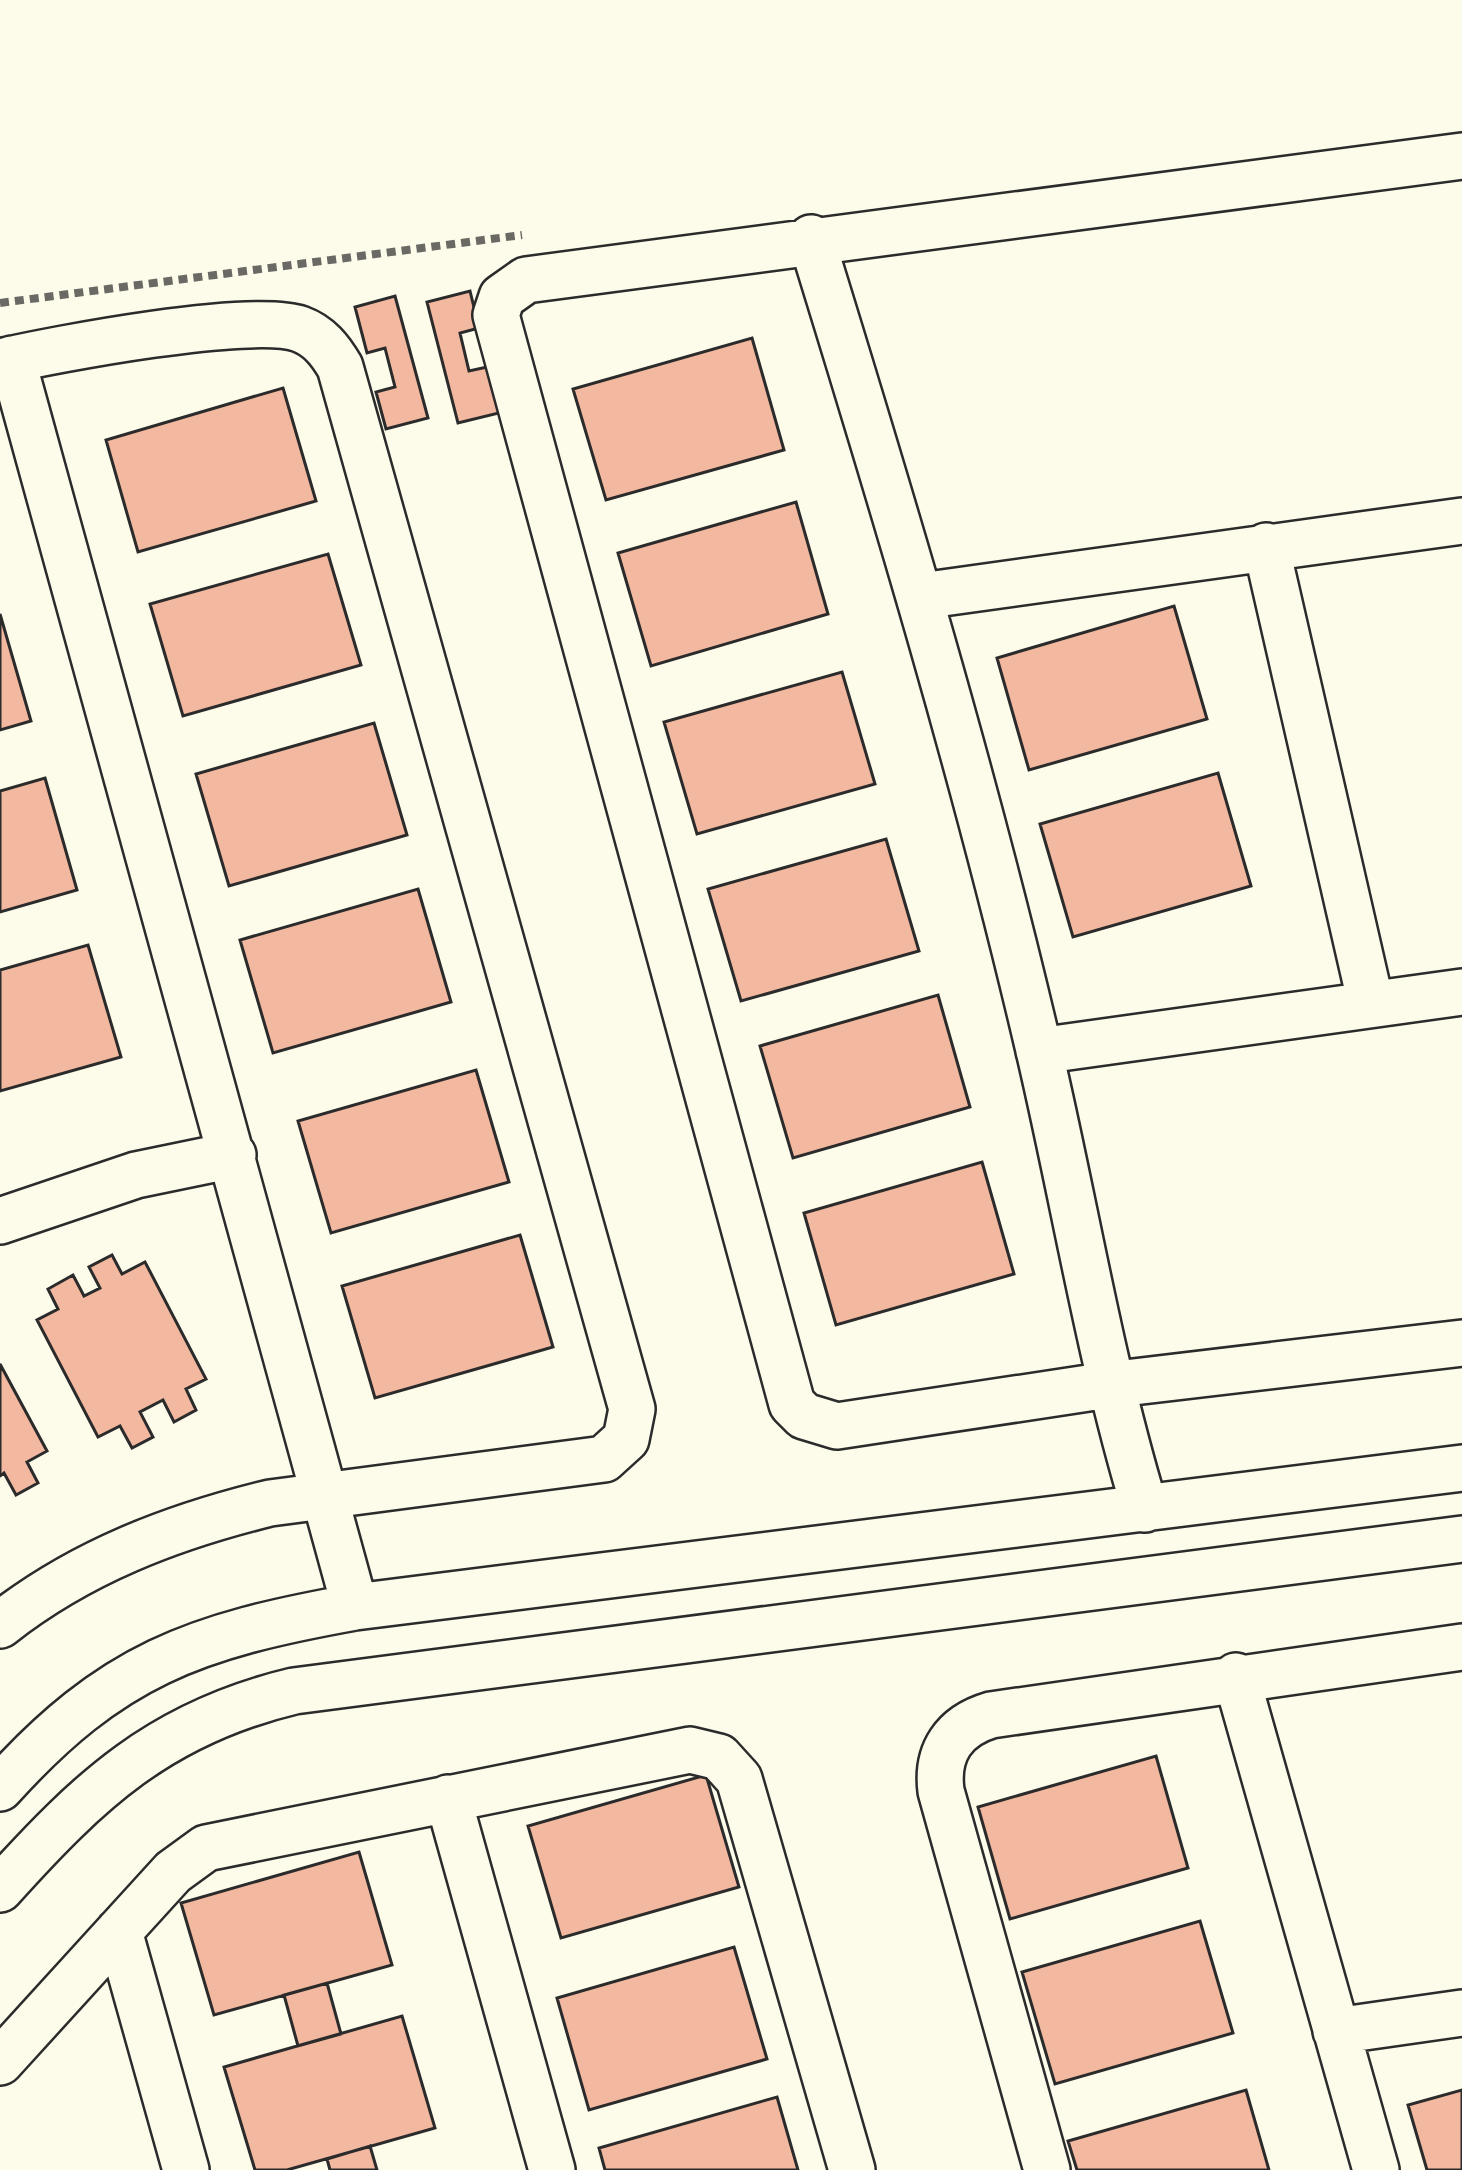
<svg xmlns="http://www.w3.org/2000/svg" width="1462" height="2170" viewBox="0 0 1462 2170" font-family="'PT Sans',sans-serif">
  <rect width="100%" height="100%" fill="#fdfbea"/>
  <path fill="#f2b8a0" stroke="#2b2b2b" stroke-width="3" d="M470 291 479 328 460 333 469 371 487 367 499 413 458 423 427 302Z
    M395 296 428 418 386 429 376 392 395 387 385 348 367 353 355 307Z
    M752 338 784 450 606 500 573 389Z
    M283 388 316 501 138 552 106 440Z
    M796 502 828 614 651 666 618 553Z
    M328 554 361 665 183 716 150 604Z
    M1174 606 1207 719 1029 770 997 658Z
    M0 614 31 721 0 730Z
    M842 672 875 784 697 834 664 722Z
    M374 723 407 835 229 886 196 774Z
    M1218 773 1251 886 1073 937 1040 824Z
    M45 778 77 890 0 912V791Z
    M886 839 919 951 741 1001 708 889Z
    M418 889 451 1002 273 1053 240 940Z
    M88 945 121 1057 0 1091V970Z
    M938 995 970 1107 793 1158 760 1046Z
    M476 1070 509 1182 331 1233 298 1121Z
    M982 1162 1014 1274 836 1325 804 1213Z
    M520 1235 553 1347 375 1398 342 1286Z
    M112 1255 122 1274 145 1262 206 1379 186 1389 196 1410 174 1422 163 1400 140 1412 153 1437 132 1448 120 1426 98 1437 37 1320 58 1309 48 1289 73 1275 84 1296 100 1288 89 1267Z
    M0 1364 47 1451 27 1462 38 1483 16 1495 4 1473 0 1476Z
    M1156 1756 1188 1868 1010 1919 978 1807Z
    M706 1775 739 1887 561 1938 528 1826Z
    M359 1852 392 1965 214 2015 181 1903Z
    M1200 1921 1233 2033 1055 2084 1022 1972Z
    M734 1947 767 2059 589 2110 557 1998Z
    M327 1983 341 2034 298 2046 284 1995Z
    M402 2016 435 2128 287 2170H255L224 2067Z
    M1246 2090 1269 2170H1077L1068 2141Z
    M1462 2090V2170H1427L1408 2105Z
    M777 2097 798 2170H605L599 2148Z
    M370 2146 377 2170H330L327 2159Z"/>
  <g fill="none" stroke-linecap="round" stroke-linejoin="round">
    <defs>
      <path id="minor" d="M1462 156 526 280 502 297 496 315 792 1404 804 1416 837 1426 1108 1385 1462 1343
        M811 238C894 507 975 776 1039 1050 1075 1203 1099 1358 1145 1509
        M12 359 355 1607
        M0 362C56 349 252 312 300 329 319 336 330 350 340 367L632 1409 626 1439 604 1459 270 1503C172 1527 80 1562 0 1625
        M1266 546 1371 1004
        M921 596 1462 521
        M1039 1051 1462 992
        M0 1221 136 1175 233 1155
        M1236 1676 1376 2170
        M0 1788C112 1664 194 1636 355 1607L1462 1468
        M448 1798 552 2170
        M0 1889C89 1790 160 1723 294 1691L1462 1539
        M119 1931 186 2170
        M1336 2031 1462 2013
        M0 2062 173 1872 206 1848 690 1750 719 1757 739 1779 852 2170
        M1047 2170 941 1791C936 1752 954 1726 991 1715L1462 1647"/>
    </defs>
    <use href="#minor" stroke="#2b2b2b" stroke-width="50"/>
    <path stroke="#6a6964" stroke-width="8" stroke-dasharray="9 6" stroke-linecap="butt" d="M0 303 522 235"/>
    <use href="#minor" stroke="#fdfbea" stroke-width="45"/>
  </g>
</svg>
